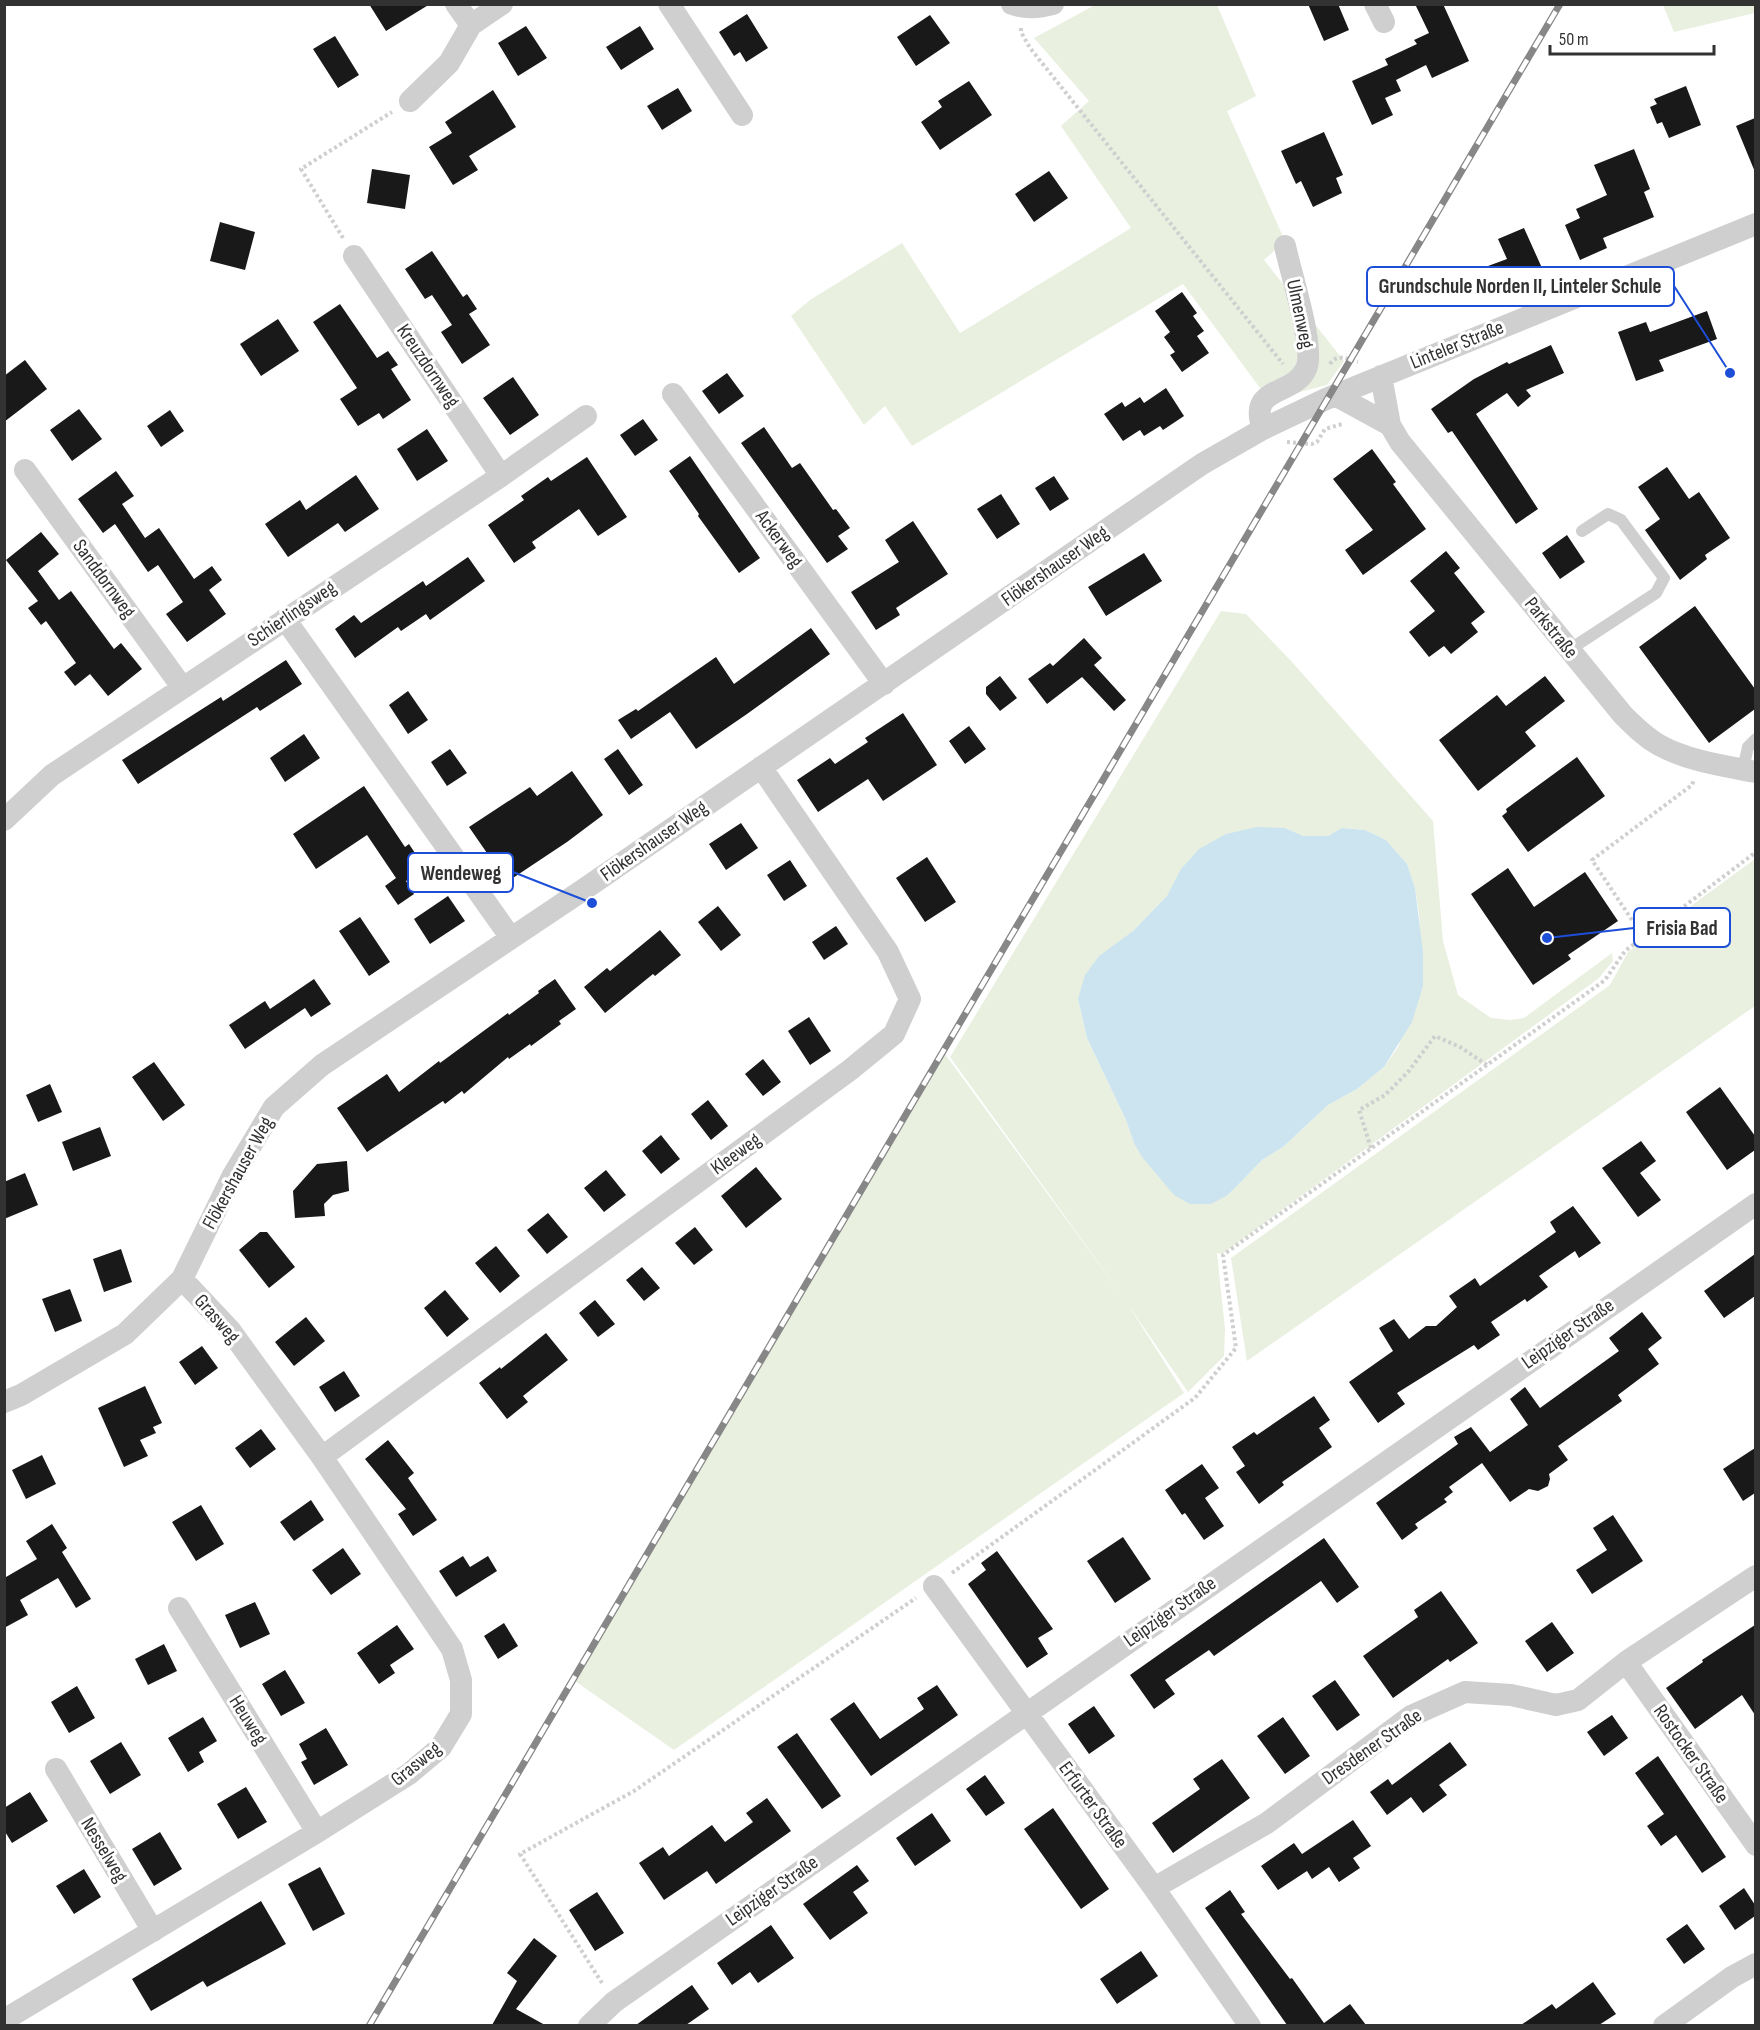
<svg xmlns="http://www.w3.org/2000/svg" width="1760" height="2030" viewBox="0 0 1760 2030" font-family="'Sofia Sans Condensed',sans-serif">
  <rect width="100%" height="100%" fill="#fff"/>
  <path fill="#e9f0e0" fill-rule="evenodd" d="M1095 5H1217L1256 96 1227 111 1285 241 1264 260 1344 361 1327 385 1269 400 1183 284 912 446 885 406 864 425 791 316 810 300 902 243 960 333 1131 228 1061 126 1089 101 1034 38Z
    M1663 5H1755V13L1674 32Z
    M1221 611 1246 614 1292 662 1433 821 1443 941 1458 995 1491 1018 1510 1020 1524 1018 1612 953 1613 961 1599 978 1222 1254 1217 1253 1225 1329 1224 1356 1188 1392 1127 1303 1184 1393 674 1750 572 1679 942 1050 1124 1298 950 1057ZM1285 828 1303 837 1328 836 1343 828 1365 830 1386 840 1407 864 1415 888 1419 914 1423 986 1398 1047 1384 1067 1357 1089 1328 1105 1283 1147 1262 1160 1228 1195 1134 1143 1126 1120 1087 1038 1078 999 1099 957 1133 931 1167 896Z
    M1755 859V1006L1247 1361 1231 1258 1610 985 1628 952Z"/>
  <path fill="#cbe4f0" d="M1257 827 1285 828 1303 836H1328L1342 828 1365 830 1386 840 1407 864 1415 888 1423 952V986L1412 1022 1384 1067 1357 1089 1328 1105 1283 1147 1262 1160 1228 1195 1211 1204H1190L1174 1195 1142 1157 1134 1143 1126 1120 1087 1038 1078 999 1085 975 1099 956 1133 931 1167 896 1181 869 1199 849 1226 834Z"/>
  <path fill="#191919" d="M369 4H430L386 31Z
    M1308 4H1338L1349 30 1324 41Z
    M1415 4H1443L1469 61 1432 78 1426 65 1396 80 1401 91 1385 98 1393 115 1372 125 1352 81 1388 65 1385 59 1417 44 1414 40 1429 33Z
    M747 14 768 48 746 62 740 52 734 56 719 32Z
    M930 15 950 43 916 66 897 37Z
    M526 26 547 58 518 76 498 43Z
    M640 26 654 49 621 70 606 47Z
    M335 36 359 75 338 88 313 49Z
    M969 81 992 115 940 150 921 122 942 107 938 101Z
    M1686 86 1701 125 1669 138 1662 122 1657 124 1650 107 1657 104 1654 99Z
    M678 88 692 111 662 130 647 106Z
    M493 90 516 127 469 156 478 170 453 185 429 147 452 133 445 122Z
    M1755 118V172L1736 126Z
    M1324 132 1343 175 1336 178 1342 193 1313 207 1301 181 1296 184 1281 151Z
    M1634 149 1650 189 1644 192 1654 217 1603 238 1607 248 1580 260 1565 225 1580 218 1576 209 1607 195 1594 165Z
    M372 169 410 175 405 209 367 203Z
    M1049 171 1068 198 1034 222 1015 194Z
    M220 222 255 232 245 270 210 261Z
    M1524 228 1546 277 1480 304 1469 273 1507 259 1498 239Z
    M432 251 463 297 467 294 477 309 469 314 490 345 462 364 441 332 452 325 432 295 425 299 405 269Z
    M1182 292 1197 313 1193 316 1204 331 1197 336 1209 353 1182 372 1170 355 1175 352 1164 337 1170 332 1155 311Z
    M340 304 377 358 388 351 398 365 391 369 411 400 383 419 379 413 358 426 340 399 357 388 313 322Z
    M1707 311 1717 339 1659 360 1664 371 1636 381 1618 332 1646 322 1650 332Z
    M278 319 299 351 261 376 240 344Z
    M1551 345 1564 373 1526 390 1531 396 1518 407 1507 393 1476 414 1538 509 1516 524 1452 431 1448 433 1431 409 1474 379 1507 362 1509 364Z
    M25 360 47 389 4 422V376Z
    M727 373 744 396 719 414 702 391Z
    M513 377 539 415 510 435 483 398Z
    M1166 388 1184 416 1163 430 1160 426 1144 436 1140 430 1123 441 1104 414 1122 402 1125 407 1140 397 1144 403Z
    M79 409 102 439 72 461 50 430Z
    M170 410 184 431 161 447 147 426Z
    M643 419 658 440 635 456 620 435Z
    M764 427 792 468 800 463 833 510 836 509 850 528 838 536 848 549 827 563 741 443Z
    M427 429 448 461 417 481 397 449Z
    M1372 449 1396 482 1393 484 1426 529 1363 575 1345 550 1373 530 1333 479Z
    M690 456 760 558 739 573 698 516 699 514 669 471Z
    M587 457 627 517 598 536 579 509 532 542 536 548 514 563 488 525 524 500 521 496 548 477 551 481Z
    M1667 467 1689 499 1699 492 1730 538 1705 555 1707 559 1680 580 1645 530 1660 519 1638 487Z
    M116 471 134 496 122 504 145 538 159 528 194 579 212 566 222 580 209 590 226 614 187 642 166 614 183 602 158 565 148 572 115 524 103 533 78 499Z
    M356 475 379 509 345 532 338 523 288 557 265 524 300 500 306 510Z
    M1054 476 1069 499 1050 511 1035 488Z
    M1001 494 1020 524 997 539 977 509Z
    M913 521 948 574 896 608 900 615 876 630 851 592 899 562 885 540Z
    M41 532 59 554 38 571 59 600 71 591 114 649 121 643 142 669 108 696 90 674 75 686 64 672 76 663 46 621 41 625 28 608 38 601 6 560Z
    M1567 535 1585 562 1560 579 1542 553Z
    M1446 551 1460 568 1454 573 1485 612 1471 623 1478 632 1451 654 1444 646 1429 657 1409 632 1435 611 1410 581Z
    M1144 553 1162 581 1106 616 1088 587Z
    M468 557 485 581 430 620 426 614 401 631 398 627 355 658 335 629 354 615 361 623 423 581 426 586Z
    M1695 606 1755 689V709L1709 743 1639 647Z
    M811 628 830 654 747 714 696 749 670 712 631 739 618 720 636 709 638 711 716 657 734 684Z
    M1084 638 1102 658 1094 665 1126 700 1114 711 1082 677 1047 704 1028 679 1050 663 1053 666Z
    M286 660 302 684 260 711 257 707 138 784 122 760 221 697 223 701Z
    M1000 676 1017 698 1000 711 986 694V687Z
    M1545 676 1565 701 1525 732 1536 746 1478 791 1439 740 1497 695 1506 706Z
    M408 691 428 720 408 734 389 705Z
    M903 713 937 765 883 801 868 779 818 812 797 780 830 758 835 764 868 742 865 738Z
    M969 726 986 749 965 764 949 741Z
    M304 734 320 758 285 782 270 758Z
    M450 749 467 773 447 786 431 762Z
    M618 749 643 785 629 795 604 759Z
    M1577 757 1605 796 1528 852 1502 816 1507 812 1506 809Z
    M572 771 603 815 567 842 507 882 469 827 530 787 537 796Z
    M364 786 405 847 409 844 425 868 406 881 414 894 398 905 385 886 396 878 367 835 316 869 293 834Z
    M741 823 758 848 726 870 709 844Z
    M927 857 956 902 925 922 896 878Z
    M790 860 807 886 784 901 767 875Z
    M1508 868 1534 907 1585 872 1618 921 1568 955 1571 959 1533 985 1471 894Z
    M448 896 465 921 430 944 414 919Z
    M718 906 741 935 721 951 698 922Z
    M360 917 390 962 369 976 339 931Z
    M836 926 848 944 824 960 812 942Z
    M660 930 681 955 655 976 653 974 605 1013 584 987 607 968 610 971Z
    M314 979 331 1004 311 1017 305 1008 245 1049 229 1025 265 1001 270 1009Z
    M555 979 576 1009 559 1021 561 1024 531 1046 530 1044 509 1059 508 1057 464 1094 462 1091 445 1104 443 1101 367 1152 337 1108 387 1074 399 1092 439 1061 440 1063 508 1013 509 1015 539 993 538 991Z
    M809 1017 831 1051 810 1065 788 1031Z
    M763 1059 781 1082 763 1096 745 1074Z
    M154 1062 185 1105 163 1121 132 1077Z
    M50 1084 62 1112 38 1122 26 1095Z
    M1720 1087 1755 1136V1150L1727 1170 1686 1112Z
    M708 1100 728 1126 711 1140 691 1114Z
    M100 1127 111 1156 73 1171 62 1142Z
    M661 1135 680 1159 661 1174 642 1151Z
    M1641 1141 1656 1161 1640 1173 1661 1200 1638 1217 1602 1168Z
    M347 1161 349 1191 333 1195 324 1204 325 1216 295 1218 293 1191 317 1164Z
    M756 1167 782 1199 746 1228 721 1196Z
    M606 1170 626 1195 604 1212 584 1188Z
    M25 1173 38 1205 4 1219V1182Z
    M1573 1206 1601 1243 1579 1258 1575 1251 1539 1276 1548 1287 1527 1302 1525 1299 1491 1322 1500 1335 1478 1350 1474 1345 1397 1393 1405 1404 1378 1423 1349 1382 1393 1351 1379 1328 1394 1319 1409 1339 1426 1326H1436L1457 1307 1449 1296 1475 1278 1480 1286 1556 1232 1550 1222Z
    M548 1213 568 1237 547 1254 527 1230Z
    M695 1227 713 1250 694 1265 675 1243Z
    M260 1232H267L295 1267 269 1288 239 1250Z
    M496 1246 520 1276 500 1293 475 1263Z
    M121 1249 132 1282 104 1292 93 1259Z
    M1755 1254V1296L1724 1318 1704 1291Z
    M642 1267 660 1288 644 1301 626 1280Z
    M70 1289 82 1321 55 1332 42 1299Z
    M445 1290 469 1319 447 1337 424 1308Z
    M595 1300 615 1324 598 1337 579 1313Z
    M1642 1312 1662 1338 1648 1349 1659 1364 1618 1395 1622 1401 1558 1446 1568 1460 1549 1474 1550 1479 1548 1486 1538 1491 1529 1489 1510 1502 1482 1463 1449 1487 1453 1492 1444 1499 1447 1502 1415 1524 1418 1528 1402 1540 1376 1503 1458 1444 1454 1437 1471 1427 1490 1452 1528 1425 1510 1399 1525 1387 1540 1408 1619 1351 1609 1338Z
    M306 1317 325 1341 294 1366 275 1342Z
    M546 1333 568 1360 523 1396 528 1402 507 1419 479 1383 500 1367 501 1369Z
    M202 1346 218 1368 195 1385 179 1362Z
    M344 1371 360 1396 335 1412 319 1387Z
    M145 1386 162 1423 153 1427 156 1433 140 1440 148 1456 124 1467 98 1408Z
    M1314 1396 1330 1420 1319 1428 1332 1447 1282 1482 1284 1485 1259 1504 1236 1472 1245 1466 1232 1447 1254 1432 1257 1435Z
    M261 1429 276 1449 250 1468 235 1448Z
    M388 1440 414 1473 408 1478 437 1520 413 1536 398 1514 406 1509 365 1459Z
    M1755 1448V1493L1743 1501 1723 1469Z
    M42 1455 56 1484 26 1499 12 1470Z
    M1202 1464 1219 1488 1205 1498 1224 1526 1204 1540 1185 1513 1182 1515 1165 1490Z
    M311 1500 324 1520 294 1541 280 1522Z
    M201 1505 224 1544 196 1561 172 1522Z
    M1613 1515 1643 1561 1592 1594 1576 1570 1607 1550 1593 1528Z
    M52 1524 67 1548 62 1552 91 1599 76 1608 58 1578 20 1600 28 1615 4 1628V1574L6 1577 37 1559 26 1541Z
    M1123 1537 1151 1579 1115 1603 1087 1561Z
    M1324 1538 1359 1587 1337 1603 1321 1581 1214 1656 1209 1650 1165 1680 1175 1694 1154 1709 1130 1675Z
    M343 1548 361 1574 331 1595 312 1570Z
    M997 1551 1053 1629 1038 1638 1048 1654 1027 1668 968 1584 986 1570 981 1563Z
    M463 1556 470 1567 488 1556 497 1571 456 1597 439 1571Z
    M1441 1591 1478 1643 1450 1662 1448 1659 1393 1698 1363 1656 1418 1617 1414 1610Z
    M255 1602 270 1634 240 1648 225 1615Z
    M1552 1622 1574 1653 1547 1672 1525 1641Z
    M504 1623 518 1646 498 1659 484 1636Z
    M397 1625 414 1649 390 1665 395 1673 379 1684 357 1653Z
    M1755 1625V1715L1742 1695 1695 1729 1666 1688 1703 1662 1702 1660Z
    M164 1644 177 1671 148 1685 135 1659Z
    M285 1670 305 1703 281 1716 262 1684Z
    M1335 1680 1360 1715 1337 1731 1312 1696Z
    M937 1685 958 1715 871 1776 830 1719 854 1702 880 1739 924 1709 917 1698Z
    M77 1686 95 1718 69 1733 51 1702Z
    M1094 1706 1115 1736 1089 1754 1068 1724Z
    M1612 1715 1628 1738 1604 1756 1587 1732Z
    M203 1717 217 1741 199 1752 204 1762 188 1772 168 1738Z
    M1283 1717 1310 1756 1285 1774 1257 1736Z
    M326 1728 348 1765 314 1785 301 1762 307 1759 299 1744Z
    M797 1733 841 1796 822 1809 777 1747Z
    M121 1742 141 1775 110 1794 90 1761Z
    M1450 1742 1467 1765 1439 1785 1447 1795 1423 1813 1411 1797 1387 1815 1370 1792 1388 1779 1392 1785Z
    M1658 1756 1726 1857 1702 1873 1676 1835 1661 1846 1647 1826 1664 1814 1635 1773Z
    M1222 1759 1250 1798 1173 1853 1152 1823 1200 1789 1193 1779Z
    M985 1775 1005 1803 986 1816 966 1789Z
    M246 1787 267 1822 238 1839 217 1804Z
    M30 1792 48 1821 12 1843 4 1830V1808Z
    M767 1798 791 1831 716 1884 707 1871 664 1900 639 1863 663 1847 669 1856 712 1825 725 1842 753 1822 746 1813Z
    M1053 1808 1109 1889 1081 1909 1024 1829Z
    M932 1813 951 1841 915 1866 896 1838Z
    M1353 1820 1371 1846 1353 1858 1360 1868 1339 1882 1329 1867 1312 1879 1307 1871 1278 1890 1261 1866 1294 1843 1302 1854Z
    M160 1832 182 1869 154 1886 132 1849Z
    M857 1865 869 1881 853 1892 868 1913 830 1940 803 1904Z
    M320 1867 345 1914 313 1931 288 1884Z
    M84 1869 101 1897 74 1914 56 1886Z
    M1744 1888 1755 1905V1916L1735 1930 1719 1906Z
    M1230 1890 1245 1912 1241 1914 1290 1979 1292 1978 1324 2023 1350 2004 1366 2025H1287L1205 1908Z
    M597 1892 624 1933 595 1951 569 1910Z
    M261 1901 286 1944 207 1987 203 1981 151 2011 132 1979Z
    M1687 1924 1705 1949 1684 1964 1666 1939Z
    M771 1925 794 1958 758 1983 750 1972 732 1985 717 1963Z
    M534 1938 557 1956 516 2009 545 2025H492L517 1981 507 1973Z
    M1141 1951 1158 1976 1117 2004 1100 1979Z
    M1593 1982 1616 2014 1599 2025H1521L1552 2004 1556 2009Z
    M692 1985 709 2009 686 2025H636Z"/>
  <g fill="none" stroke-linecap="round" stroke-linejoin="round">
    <path stroke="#cfcfcf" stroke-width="4" stroke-dasharray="3 3" stroke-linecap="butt" d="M1021 28V32L1030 48 1283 364
      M343 238 301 169 392 112
      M1330 364C1337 353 1347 359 1358 362
      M1287 442 1312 444 1317 442 1325 429 1342 424
      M1632 920 1592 860 1692 785 1694 780
      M1371 1148 1359 1110 1385 1095 1408 1072 1435 1036 1460 1047 1487 1065
      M952 1573 1195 1398 1236 1348 1223 1255 1605 980 1625 951 1756 852
      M602 1983 520 1854 634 1791 916 1598"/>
    <path stroke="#cfcfcf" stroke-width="12" d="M1569 650 1656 593 1664 578 1621 520 1608 514 1582 531
      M1743 769 1748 747 1756 739"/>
    <path stroke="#cfcfcf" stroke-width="22" d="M456 4 471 25
      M669 4 742 115
      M1012 4C1026 9 1039 8 1053 4
      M1375 4 1384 22
      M410 101 449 63 471 25 502 4
      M354 256 501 476
      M1381 376 1390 425 1400 442 1623 715C1634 726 1645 737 1659 745 1688 761 1724 766 1756 772
      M673 394 884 684
      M1335 395 1390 425
      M1263 429C1247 385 1293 397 1306 369 1316 350 1290 271 1285 246
      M25 470 182 687
      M285 619 511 938
      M4 820 52 775 501 476 586 416
      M4 1402 21 1395 125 1334 182 1279 232 1177 274 1107 322 1065 583 890 1202 464 1263 429 1326 399 1756 224
      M322 1457 850 1070 894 1034 910 999 888 952 761 767
      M934 1586 1154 1888 1250 2026
      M179 1608 317 1832
      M1626 1662 1756 1845
      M56 1769 153 1931
      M1154 1888 1267 1823 1411 1716 1465 1692 1511 1695 1556 1705 1578 1700 1626 1662 1756 1576
      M4 2020 317 1832 409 1774 441 1747 461 1714V1680L452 1649 322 1457 230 1330 182 1279
      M589 2026 614 2002 1756 1204
      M1664 2026 1732 1977 1756 1964"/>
    <defs>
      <path id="rail" d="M369 2026 1560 4"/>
    </defs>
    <use href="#rail" stroke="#878787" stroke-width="7"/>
    <use href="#rail" stroke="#fff" stroke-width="4.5" stroke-dasharray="14" stroke-linecap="butt"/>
  </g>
  <g text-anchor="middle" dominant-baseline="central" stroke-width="6" stroke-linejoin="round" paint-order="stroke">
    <g font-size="20" fill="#323232" stroke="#fff">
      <text transform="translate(1300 314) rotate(78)">Ulmenweg</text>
      <text transform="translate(1457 345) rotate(-22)">Linteler Straße</text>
      <text transform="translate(428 366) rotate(56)">Kreuzdornweg</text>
      <text transform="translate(779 539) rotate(54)">Ackerweg</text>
      <text transform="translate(1055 566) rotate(-35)">Flökershauser Weg</text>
      <text transform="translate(104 579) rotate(54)">Sanddornweg</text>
      <text transform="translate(292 614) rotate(-34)">Schierlingsweg</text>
      <text transform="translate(1551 628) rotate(51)">Parkstraße</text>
      <text transform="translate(654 841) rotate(-35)">Flökershauser Weg</text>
      <text transform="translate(736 1154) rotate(-36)">Kleeweg</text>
      <text transform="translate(238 1173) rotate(-61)">Flökershauser Weg</text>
      <text transform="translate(217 1319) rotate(49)">Grasweg</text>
      <text transform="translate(1568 1334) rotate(-35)">Leipziger Straße</text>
      <text transform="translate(1170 1612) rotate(-35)">Leipziger Straße</text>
      <text transform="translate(248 1720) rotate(58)">Heuweg</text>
      <text transform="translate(1372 1747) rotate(-35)">Dresdener Straße</text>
      <text transform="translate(1691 1754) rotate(55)">Rostocker Straße</text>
      <text transform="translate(416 1764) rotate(-39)">Grasweg</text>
      <text transform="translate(1093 1805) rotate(54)">Erfurter Straße</text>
      <text transform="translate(104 1850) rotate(59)">Nesselweg</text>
      <text transform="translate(772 1891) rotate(-35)">Leipziger Straße</text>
    </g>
  </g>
  <path fill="none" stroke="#1d4ed8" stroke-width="2" d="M1730 373L1674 286M592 903L513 872M1547 938L1634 928"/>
  <g fill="#1d4ed8" stroke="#fff" stroke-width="2">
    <circle cx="1730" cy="373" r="6"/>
    <circle cx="592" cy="903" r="6"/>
    <circle cx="1547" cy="938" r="6"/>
  </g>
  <g fill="#fff" stroke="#1d4ed8" stroke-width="2">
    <rect x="1367" y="267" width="307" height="39" rx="6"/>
    <rect x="408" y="853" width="105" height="39" rx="6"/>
    <rect x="1634" y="908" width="96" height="39" rx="6"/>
  </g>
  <g font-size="21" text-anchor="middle" font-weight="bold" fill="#323232">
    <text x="1520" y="293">Grundschule Norden II, Linteler Schule</text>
    <text x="461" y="880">Wendeweg</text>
    <text x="1682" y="935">Frisia Bad</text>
  </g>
  <rect width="1760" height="2030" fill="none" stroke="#323232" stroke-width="12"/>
  <path d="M1550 45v9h164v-9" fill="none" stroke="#323232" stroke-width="3"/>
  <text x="1559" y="45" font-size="18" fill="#323232" stroke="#ffffff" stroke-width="4.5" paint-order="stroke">50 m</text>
</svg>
